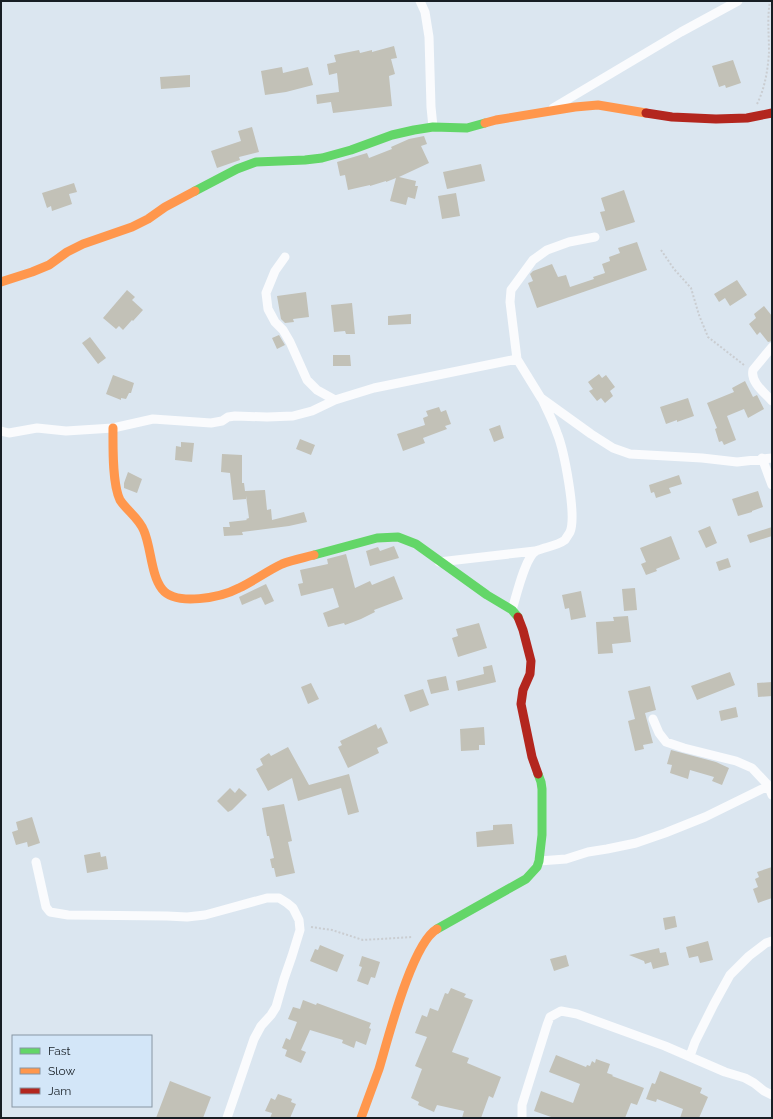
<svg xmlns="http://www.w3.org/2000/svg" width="773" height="1119" viewBox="0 0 773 1119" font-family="Raleway,sans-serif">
  <rect width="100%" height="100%" fill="#dbe6f0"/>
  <path fill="#c2c1b7" d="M394 46 397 58 391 59 395 74 389 76 392 106 333 113 331 102 317 104 316 95 339 92 337 73 329 75 327 64 336 62 334 55 359 50 360 53 372 50V52Z
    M733 60 741 83 726 88 725 85 719 87 712 66Z
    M282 67 283 73 308 67 313 85 286 92 265 95 261 71Z
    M190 75V87L161 89 160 77Z
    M252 127 259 152 239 157 240 160 217 168 211 151 241 141 238 131Z
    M424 136 427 144 421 146 429 163 399 177 416 181 415 186H418L415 199 408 197 406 205 390 201 396 178 386 182V181L370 186V185L348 190 345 175 340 176 337 162 367 153 369 158 392 149 391 147 409 139Z
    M481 164 485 181 447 189 443 172Z
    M74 183 77 192 69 194 72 204 52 211 51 206 47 208 42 193Z
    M624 190 635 222 606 231 600 212 605 211 601 198Z
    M456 193 460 216 442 219 438 196Z
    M637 242 647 270 537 308 528 283 533 281 530 274 533 271 552 264 558 277 566 275 570 287 594 279 593 277 605 273 602 264 610 261 609 257 620 253 618 248Z
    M737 280 747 295 730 306 725 298 719 302 714 294Z
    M127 290 135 297 132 300 143 310 133 321 132 320 123 330 119 326 116 329 103 318Z
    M306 292 309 317 293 319 294 322 285 323 281 319 277 296Z
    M352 303 355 334H346L345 331 334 332 331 305Z
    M764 306 772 316V341L768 342 760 332 757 335 749 324 756 318 754 314Z
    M411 314V324L388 325V316Z
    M279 335 285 345 277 349 272 338Z
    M90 337 106 358 98 364 82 343Z
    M333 355H350L351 366H333Z
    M599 374 602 378 606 375 615 387 610 391 613 396 605 403 601 398 597 401 589 391 593 389 588 382Z
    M113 375 134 383 131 393H129L126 399 121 398V400L106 394Z
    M745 381 753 397 757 395 764 409 748 418 744 409 727 416 736 440 724 445 722 441 719 442 715 429 717 428 707 403 734 392 732 388Z
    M688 398 694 416 677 422V420L666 424 660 407Z
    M439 407 441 412 446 410 451 424 445 426 447 429 423 438 425 443 403 451 397 434 425 425 423 418 428 416 426 411Z
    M500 425 504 438 494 442 489 429Z
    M300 439 315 445 311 455 296 449Z
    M181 442 194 443 192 462 175 460 176 446 181 447Z
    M222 454 242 455V483H244L245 491 265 490 267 510 271 509 272 520 304 512 307 522 289 526 242 532 243 535 224 536 223 527H230L229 522 247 520 246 519 249 518 246 496V499L233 500 230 473 221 472Z
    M128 472 142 479 137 493 124 488V483Z
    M679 475 682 484 669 488 671 493 656 498 654 492 651 493 649 485Z
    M758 491 763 507 752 511V512L738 516 732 499Z
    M710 526 717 543 706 548 698 531Z
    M772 527V536L750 543 747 535Z
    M671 536 680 559 656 569 657 571 646 575 641 564 646 562 640 548Z
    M394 546 399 558 370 566 366 551 378 547 380 551Z
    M346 554 355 588 370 581 372 585 394 576 403 599 374 610 375 612 361 619 345 625 344 623 328 627 323 613 339 607 333 588 301 596 298 584 303 583 300 570 328 564 327 559Z
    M728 558 731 567 719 571 716 562Z
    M266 584 274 601 265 605 261 597 242 605 239 597Z
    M635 588 637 610 624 611 622 589Z
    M581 591 586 617 571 620 569 608 565 609 562 595Z
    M628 616 631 642 612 644 613 653 598 654 596 622 614 621 613 617Z
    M479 623 487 648 458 657 452 638 458 636 456 629Z
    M492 665 496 682 458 691 456 681 484 674 483 667Z
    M730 672 735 685 697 700 691 686Z
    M446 676 449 690 431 694 427 680Z
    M772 682V696L758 697 757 683Z
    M311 683 319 699 308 704 301 687Z
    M650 686 656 710 645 713 653 743 643 745 644 749 635 751 628 721 635 719 628 691Z
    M423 689 429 705 410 712 404 695Z
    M736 707 738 717 721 721 719 711Z
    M376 724 378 729 381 727 388 743 377 748 379 753 348 768 338 747 342 745 340 741Z
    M484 727 485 745H479V750L461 751 460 729Z
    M288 747 309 785 349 774 359 812 348 815 341 788 298 801 292 778 268 791 256 769 263 765 260 759 269 753 271 756Z
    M671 750 716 762 729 768 722 785 712 781 714 777 690 770 688 779 670 773 672 765 667 764Z
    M230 788 235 793 239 788 247 795 232 810 228 812 217 801Z
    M284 804 292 841 288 842 295 873 276 877 274 868H272L270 859 274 858 269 836H267L262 808Z
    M32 817 40 843 28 847 27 842 16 845 12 832 18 830 16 822Z
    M512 824 514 844 477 847 476 832 493 830V825Z
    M100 852 101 857 106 856 108 869 87 873 84 855Z
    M772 867V898L758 903 753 889 758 887 755 879 759 877 757 872Z
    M675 916 677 927 665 930 663 918Z
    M708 941 713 960 700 963 698 956 689 958 686 947Z
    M320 945 344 955 337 972 310 961 315 949 318 950Z
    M659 948 660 953 666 952 669 965 653 969 651 962 645 964 644 961 629 955Z
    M566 955 569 966 554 971 550 959Z
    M362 956 380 962 375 978 371 977 368 985 357 981 362 967 359 966Z
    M451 988 466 994 464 997 473 1000 452 1052 469 1058 467 1063 501 1077 493 1098 489 1096 481 1118H462L464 1111 437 1105 434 1112 418 1105 419 1102 411 1098 422 1069 415 1066 427 1037 415 1033 422 1015 427 1017 430 1008 438 1011 445 993 448 994Z
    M303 1000 316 1005 317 1003 371 1023 369 1028 371 1029 366 1045 356 1041 354 1048 342 1043 343 1040 310 1030 301 1050 306 1052 301 1063 285 1056 287 1050 282 1048 286 1038 290 1040 297 1022 288 1019 293 1007 300 1009Z
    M556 1055 586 1067 587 1065 590 1066 592 1061 595 1063 596 1059 610 1064 607 1073 613 1075 612 1076 644 1088 637 1105 631 1103 625 1118H554L534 1111 541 1091 573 1103 580 1084 549 1072Z
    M660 1071 702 1088 700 1093 708 1097 699 1118H680L683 1109 657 1099 656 1102 646 1099 652 1083 655 1084Z
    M170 1081 211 1097 203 1118H156Z
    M278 1094 292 1099 291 1102 296 1104 290 1118H270L272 1113 265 1111 271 1098 275 1100Z"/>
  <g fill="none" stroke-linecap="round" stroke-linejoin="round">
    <path stroke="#cacdd1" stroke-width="2" stroke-dasharray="2 2" stroke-linecap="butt" d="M757 104C765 88 768 69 769 52 769 34 767 18 770 1
      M661 250 674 269 691 288 699 315 708 337 744 365
      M311 927 332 930 363 940 412 937"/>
    <path stroke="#fafbfd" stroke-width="9" d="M420 1 425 12 429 37 431 107 433 127
      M553 108 681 32 738 1
      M595 237 569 242 547 250 533 260 511 290 510 302 517 359 541 398 591 434 613 448 630 454 702 458 737 462 772 458
      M285 257 275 271 266 293 268 309 275 322 283 330 290 342 307 380 317 390 335 400
      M772 347 753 370C750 382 765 393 772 401
      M1 431 9 433 37 428 66 431 113 428 153 419 211 423 222 421 228 417 235 416 267 417 293 416 312 411 335 400 374 388 517 359
      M762 458 772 485
      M439 562 535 551
      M512 610C516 597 525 557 536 551 545 547 557 546 565 540 566 538 569 534 570 532 577 516 564 450 557 433 553 421 547 410 542 399
      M653 719 659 733 666 742 684 748 736 761 752 768 768 785 772 795
      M539 861 566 859 588 852 607 849 636 843 665 833 705 817 762 789 769 787
      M36 862 46 907 50 912 68 915 167 916 187 917 205 915 267 898H279L287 903 293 908 299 920 300 930 292 956 284 979 276 1007 271 1015 261 1026 254 1039 227 1118
      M690 1056 695 1042 714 1004 730 975 749 956 766 943 772 941
      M522 1118V1105L547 1025 550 1017 561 1011 577 1014 665 1046 725 1072 745 1078 754 1083 764 1091 772 1095"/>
    <path stroke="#63d668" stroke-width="9" d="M195 191 237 169 256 162 305 160 322 158 351 150 392 135 414 130 433 127 467 128 485 123
      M314 555 377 538 398 537 416 544 487 595 512 610 518 617
      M437 929 526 879 537 867 539 861 542 835V789L541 782 538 774"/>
    <path stroke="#ff974d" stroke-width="9" d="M485 123 496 120 575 107 598 105 646 113
      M1 282 32 272 49 265 67 252 83 244 132 227 148 219 165 207 195 191
      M113 428C113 446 112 484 120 500 127 511 139 518 144 531 151 547 151 575 162 589 176 607 222 597 239 588 254 581 267 571 282 564 292 560 303 558 314 555
      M361 1118C367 1102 373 1085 379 1069 388 1039 412 943 437 929"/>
    <path stroke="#b3261e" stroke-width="9" d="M646 113 672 117 716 119 747 118 772 113
      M518 617 523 630 531 661 530 674 523 690 521 704 532 757 538 774"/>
  </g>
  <rect width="773" height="1119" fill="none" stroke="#171e24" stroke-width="4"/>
  <rect x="12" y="1035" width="140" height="72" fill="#d3e6f8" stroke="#8896a3"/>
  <rect x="20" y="1048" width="20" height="6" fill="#63d668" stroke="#8896a3"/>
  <text x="48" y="1055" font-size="12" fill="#171e24">Fast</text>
  <rect x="20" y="1068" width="20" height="6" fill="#ff974d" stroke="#8896a3"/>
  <text x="48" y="1075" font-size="12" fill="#171e24">Slow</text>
  <rect x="20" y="1088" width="20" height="6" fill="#b3261e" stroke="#8896a3"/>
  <text x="48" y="1095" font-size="12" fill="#171e24">Jam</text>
</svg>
